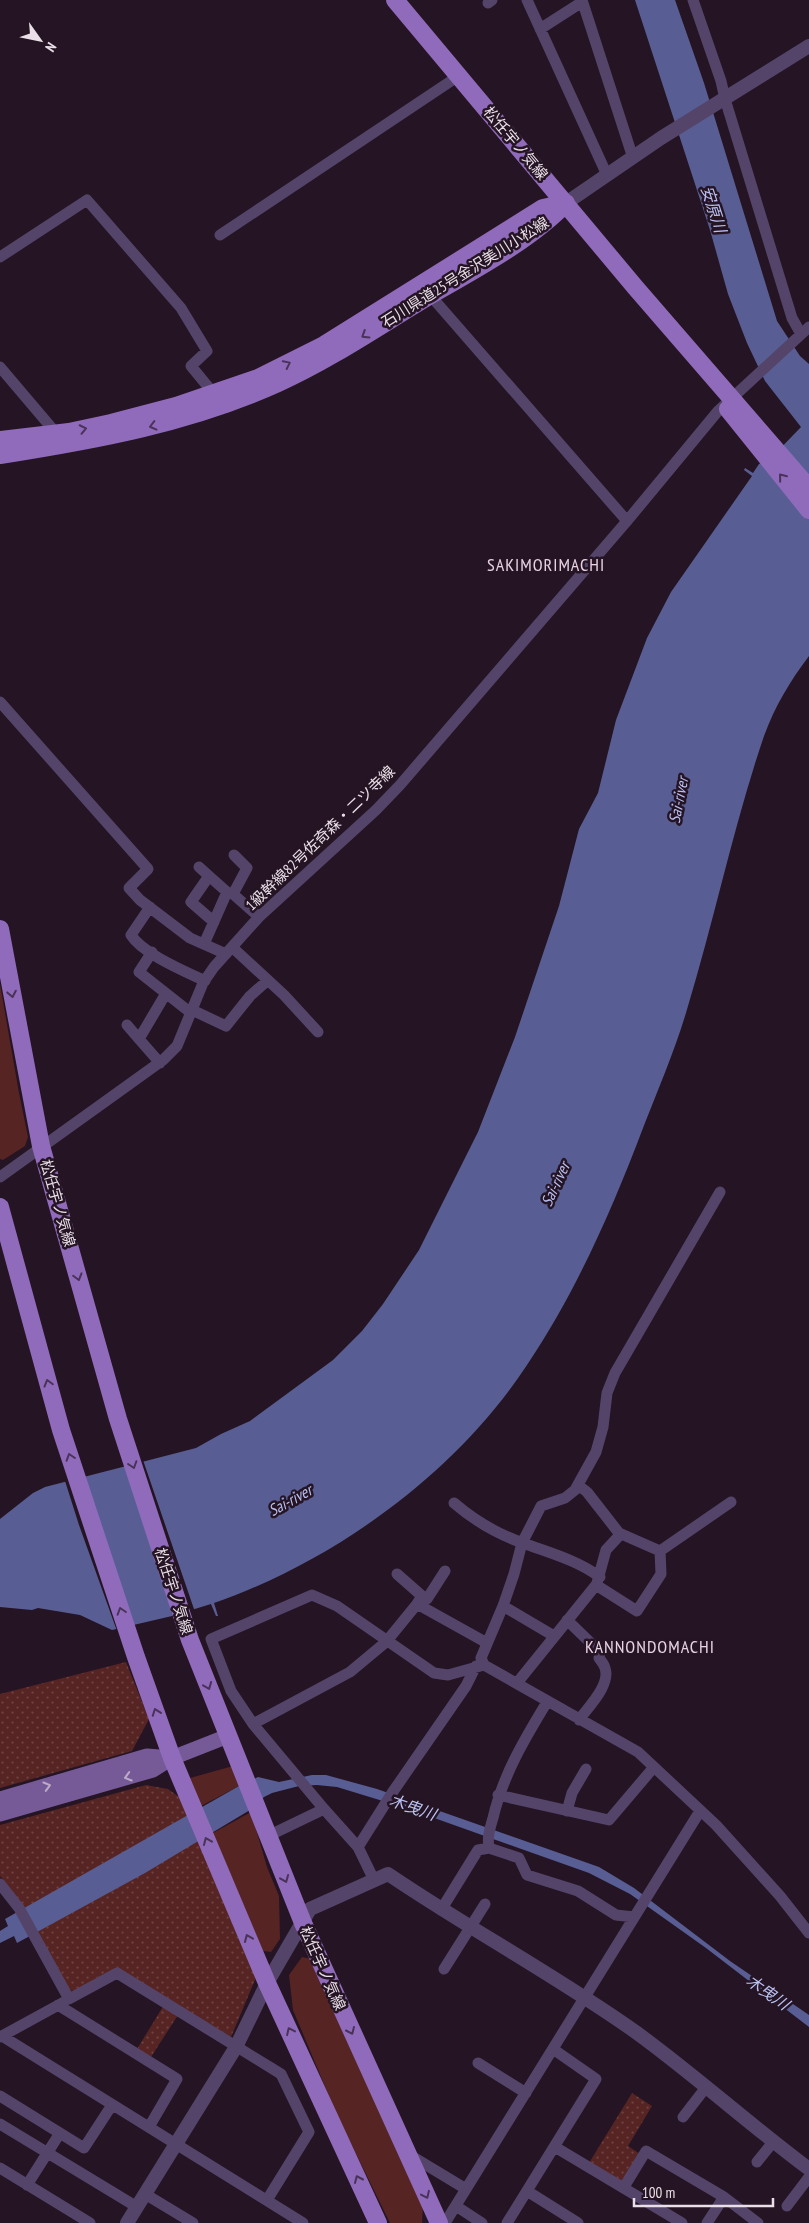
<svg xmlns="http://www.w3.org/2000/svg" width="809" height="2223" viewBox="0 0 809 2223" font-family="'PT Sans Narrow','Noto Sans JP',sans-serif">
  <defs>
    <pattern id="park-dots" width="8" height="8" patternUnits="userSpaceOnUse" patternTransform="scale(1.25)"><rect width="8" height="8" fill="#562423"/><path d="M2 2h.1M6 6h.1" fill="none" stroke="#6e4343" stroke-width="1.8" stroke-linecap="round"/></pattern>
  </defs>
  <rect width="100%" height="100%" fill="#251423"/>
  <path fill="#562423" d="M0 984 19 1093 28 1137 25 1146 3 1160 0 1159Z
    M233 1766 241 1785 201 1806 190 1778Z
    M251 1812 267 1867 279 1896 280 1939 271 1952 263 1951 213 1833Z
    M302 1957 311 1959 423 2205 422 2223H390L337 2115 293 2010 289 1975Z"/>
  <path fill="url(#park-dots)" d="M126 1662 149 1719 132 1751 0 1788V1694Z
    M146 1785 168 1789 186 1802 257 1975 231 2037 117 1969 74 1991 69 1990 20 1901 0 1876V1825Z
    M164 2005 178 2015 151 2057 137 2049Z
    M632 2093 652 2106 628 2146 640 2154 623 2180 620 2182 589 2163Z"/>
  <path fill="#585e94" d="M635 0H675L704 83 777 321 800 356 809 364V656C790 681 775 706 764 736 734 824 715 917 688 1006 676 1048 659 1087 643 1128 612 1210 576 1292 527 1365 456 1473 335 1561 214 1603L218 1616H216L211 1604 172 1616 112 1630 80 1615 38 1608 32 1610 0 1607V1519L33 1493 45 1487 196 1448 221 1434 250 1421 333 1360 362 1331 383 1304 419 1250 478 1132 515 1037 559 906 579 829 598 793 616 720 647 638 671 592 752 476 744 470 745 468 753 473 759 464 773 456 801 427 765 381 747 343 728 294 710 230Z
    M312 1775H326L377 1789 599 1867 634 1888 730 1961 809 2015V2027L706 1948 630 1894 589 1873 409 1809 337 1787 317 1785 299 1786 272 1793 264 1797 250 1810 145 1873 17 1943 14 1936 0 1943V1931L8 1926 5 1919 239 1786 258 1777 279 1782Z"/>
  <path fill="#251423" d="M143 1460 195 1612 173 1618 164 1583 125 1464Z
    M82 1476 134 1627 117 1631 79 1525 65 1481Z"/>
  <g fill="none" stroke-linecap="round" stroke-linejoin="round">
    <path stroke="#55446a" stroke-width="11" d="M527 0 607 175
      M582 0 633 158
      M693 0 721 81 725 99 792 318 801 334
      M488 3 492 0
      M540 29 582 2
      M220 235 460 75
      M0 257 87 200 181 308 207 351 191 366 214 394
      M430 295 627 521
      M0 367 56 433
      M0 702 148 869 129 888 140 900 190 938 226 954
      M199 867 209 876
      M233 894 247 868 234 855
      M150 907 131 935C143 954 184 971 205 981
      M214 922 191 902 209 876 227 892
      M204 944 227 892 233 894 259 917
      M232 947 284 995 318 1032
      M152 952 139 972 191 1013
      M192 1010 226 1026 250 996 267 981
      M127 1025 139 1039
      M160 1063 139 1039 165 995
      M0 1177 163 1060 177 1046 203 983 214 967 259 917 376 810 400 785 627 521 718 411 809 327
      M578 1485 587 1492 619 1533 660 1551
      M454 1503C475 1521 497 1534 523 1543 550 1553 577 1560 600 1577
      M660 1551 731 1502
      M397 1574 422 1596 417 1604 487 1643
      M597 1583 606 1550 618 1537 619 1533
      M422 1596 427 1599 445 1571
      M503 1606 554 1636
      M567 1620 600 1652 599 1658C601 1661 604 1664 605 1668 611 1685 588 1707 579 1720
      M484 1665 481 1658 503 1606 514 1574 522 1543 541 1506 565 1498 575 1490 596 1452 603 1427 607 1393 615 1373 720 1192
      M517 1683 596 1585 637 1611 661 1574 660 1551
      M253 1724 350 1672 386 1642 417 1604
      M498 1795 609 1820 654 1767
      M567 1811 572 1793 586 1769
      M268 1836 324 1809
      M358 1847 392 1793 466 1686 476 1666
      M489 1848C487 1837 490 1828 493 1818 503 1775 524 1740 547 1702
      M374 1880 358 1847 324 1809 253 1724 231 1691 211 1639 312 1595 337 1606 434 1673 448 1675 484 1665 638 1752 716 1825 780 1896 809 1933
      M0 1884 19 1908 69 1999 117 1973 281 2074 309 2132 267 2200
      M441 1910 478 1850 489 1848 519 1858 527 1875 578 1891 616 1915 634 1917
      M444 1969 485 1904
      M58 2005 177 2079 149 2127
      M2 2036 303 2223
      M0 2037 64 2002
      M478 2063 526 2093
      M0 2096 84 2148 112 2105
      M683 2117 707 2086
      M0 2124 137 2207
      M555 2147 682 2223
      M408 2154 466 2189
      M757 2162 773 2142
      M0 2168 90 2223
      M27 2185 60 2133
      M624 2187 646 2151 724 2197 758 2223
      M527 2191 578 2223
      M145 2194 193 2223
      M456 2206 482 2223
      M787 2206 809 2177
      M445 2223 700 1811
      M507 2223 596 2079 553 2049
      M707 2223 724 2197"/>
    <path stroke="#55446a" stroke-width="14" d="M566 203 661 138 809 46
      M127 2223 236 2047 267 1983 310 1909 388 1874C469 1929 557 1976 637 2033 696 2076 750 2125 809 2169"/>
    <path stroke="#765a98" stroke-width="15" d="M0 1799 147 1756 172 1758
      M0 1814 153 1770 172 1758 228 1736"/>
    <path stroke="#906bbb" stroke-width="18" d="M395 0 635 287 809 488
      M728 409 809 510
      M0 440 69 432 111 423 176 406 258 378 324 345 543 208 566 203
      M0 455C95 440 190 423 278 383 331 359 379 326 429 296 474 270 531 240 566 203
      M0 929 41 1146 118 1419 190 1640 303 1923 439 2223
      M0 1207 61 1430 136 1657 172 1758 267 1983 378 2223"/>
  </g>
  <defs><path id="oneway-chevron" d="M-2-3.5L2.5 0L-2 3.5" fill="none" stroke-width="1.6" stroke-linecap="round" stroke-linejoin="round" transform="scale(1.25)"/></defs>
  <g stroke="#4a3258">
    <use href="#oneway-chevron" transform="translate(365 335) rotate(148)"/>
    <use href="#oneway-chevron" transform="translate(287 364) rotate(-26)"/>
    <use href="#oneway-chevron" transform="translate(153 426) rotate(166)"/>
    <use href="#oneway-chevron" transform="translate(83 429) rotate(-12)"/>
    <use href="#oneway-chevron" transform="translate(782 477) rotate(-129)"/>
    <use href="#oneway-chevron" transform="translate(12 994) rotate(79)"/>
    <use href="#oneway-chevron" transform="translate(78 1277) rotate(74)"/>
    <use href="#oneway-chevron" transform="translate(48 1383) rotate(-106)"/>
    <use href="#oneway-chevron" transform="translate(70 1457) rotate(-108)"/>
    <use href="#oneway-chevron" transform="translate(133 1465) rotate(72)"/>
    <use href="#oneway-chevron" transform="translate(121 1611) rotate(-108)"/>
    <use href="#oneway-chevron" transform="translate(208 1686) rotate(68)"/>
    <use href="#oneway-chevron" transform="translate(156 1712) rotate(-110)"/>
    <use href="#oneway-chevron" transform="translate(207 1841) rotate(-113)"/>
    <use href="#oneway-chevron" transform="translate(285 1879) rotate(68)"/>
    <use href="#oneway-chevron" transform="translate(248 1938) rotate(-113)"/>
    <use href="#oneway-chevron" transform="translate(290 2031) rotate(-115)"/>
    <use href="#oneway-chevron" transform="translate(351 2031) rotate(66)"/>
    <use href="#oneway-chevron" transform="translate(358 2179) rotate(-114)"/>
    <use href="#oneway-chevron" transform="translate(426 2195) rotate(65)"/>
  </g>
  <g stroke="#bcaac8">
    <use href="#oneway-chevron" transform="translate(128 1777) rotate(164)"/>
    <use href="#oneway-chevron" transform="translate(47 1786) rotate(-16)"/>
  </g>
  <g text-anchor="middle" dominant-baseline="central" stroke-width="5" stroke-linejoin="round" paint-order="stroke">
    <g font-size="15" fill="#eadfe8" stroke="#251423">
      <text transform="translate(516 143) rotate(50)">松任宇ノ気線</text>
      <text transform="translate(465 272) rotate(-32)">石川県道25号金沢美川小松線</text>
      <text transform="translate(320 838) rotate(-44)">1級幹線82号佐奇森・二ツ寺線</text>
      <text transform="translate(58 1203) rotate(74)">松任宇ノ気線</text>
      <text transform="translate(174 1591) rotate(72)">松任宇ノ気線</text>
      <text transform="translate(323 1968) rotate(66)">松任宇ノ気線</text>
    </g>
    <g font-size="16" font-style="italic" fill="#bac2f3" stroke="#251423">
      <text transform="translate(714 209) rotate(72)">安原川</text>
      <text transform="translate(678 800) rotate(-79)">Sai-river</text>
      <text transform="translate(555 1184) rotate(-65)">Sai-river</text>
      <text transform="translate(290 1500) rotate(-29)">Sai-river</text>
      <text transform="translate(413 1807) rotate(19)">木曳川</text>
      <text transform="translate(768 1992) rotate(35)">木曳川</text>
    </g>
    <g font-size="18" letter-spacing="1" fill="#e9d2e5" stroke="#251423">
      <text x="546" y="564">SAKIMORIMACHI</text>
      <text x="650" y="1646">KANNONDOMACHI</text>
    </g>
  </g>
  <g transform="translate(40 40) rotate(123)" stroke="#251423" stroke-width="4" paint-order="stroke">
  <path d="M0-4L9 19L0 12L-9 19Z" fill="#eadfe8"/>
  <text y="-8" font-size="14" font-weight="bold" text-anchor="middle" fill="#eadfe8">N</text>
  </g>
  <path d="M634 2198v8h139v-8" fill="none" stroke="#eadfe8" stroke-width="2.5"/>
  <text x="642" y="2198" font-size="15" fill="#eadfe8" stroke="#251423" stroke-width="4" paint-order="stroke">100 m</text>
</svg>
